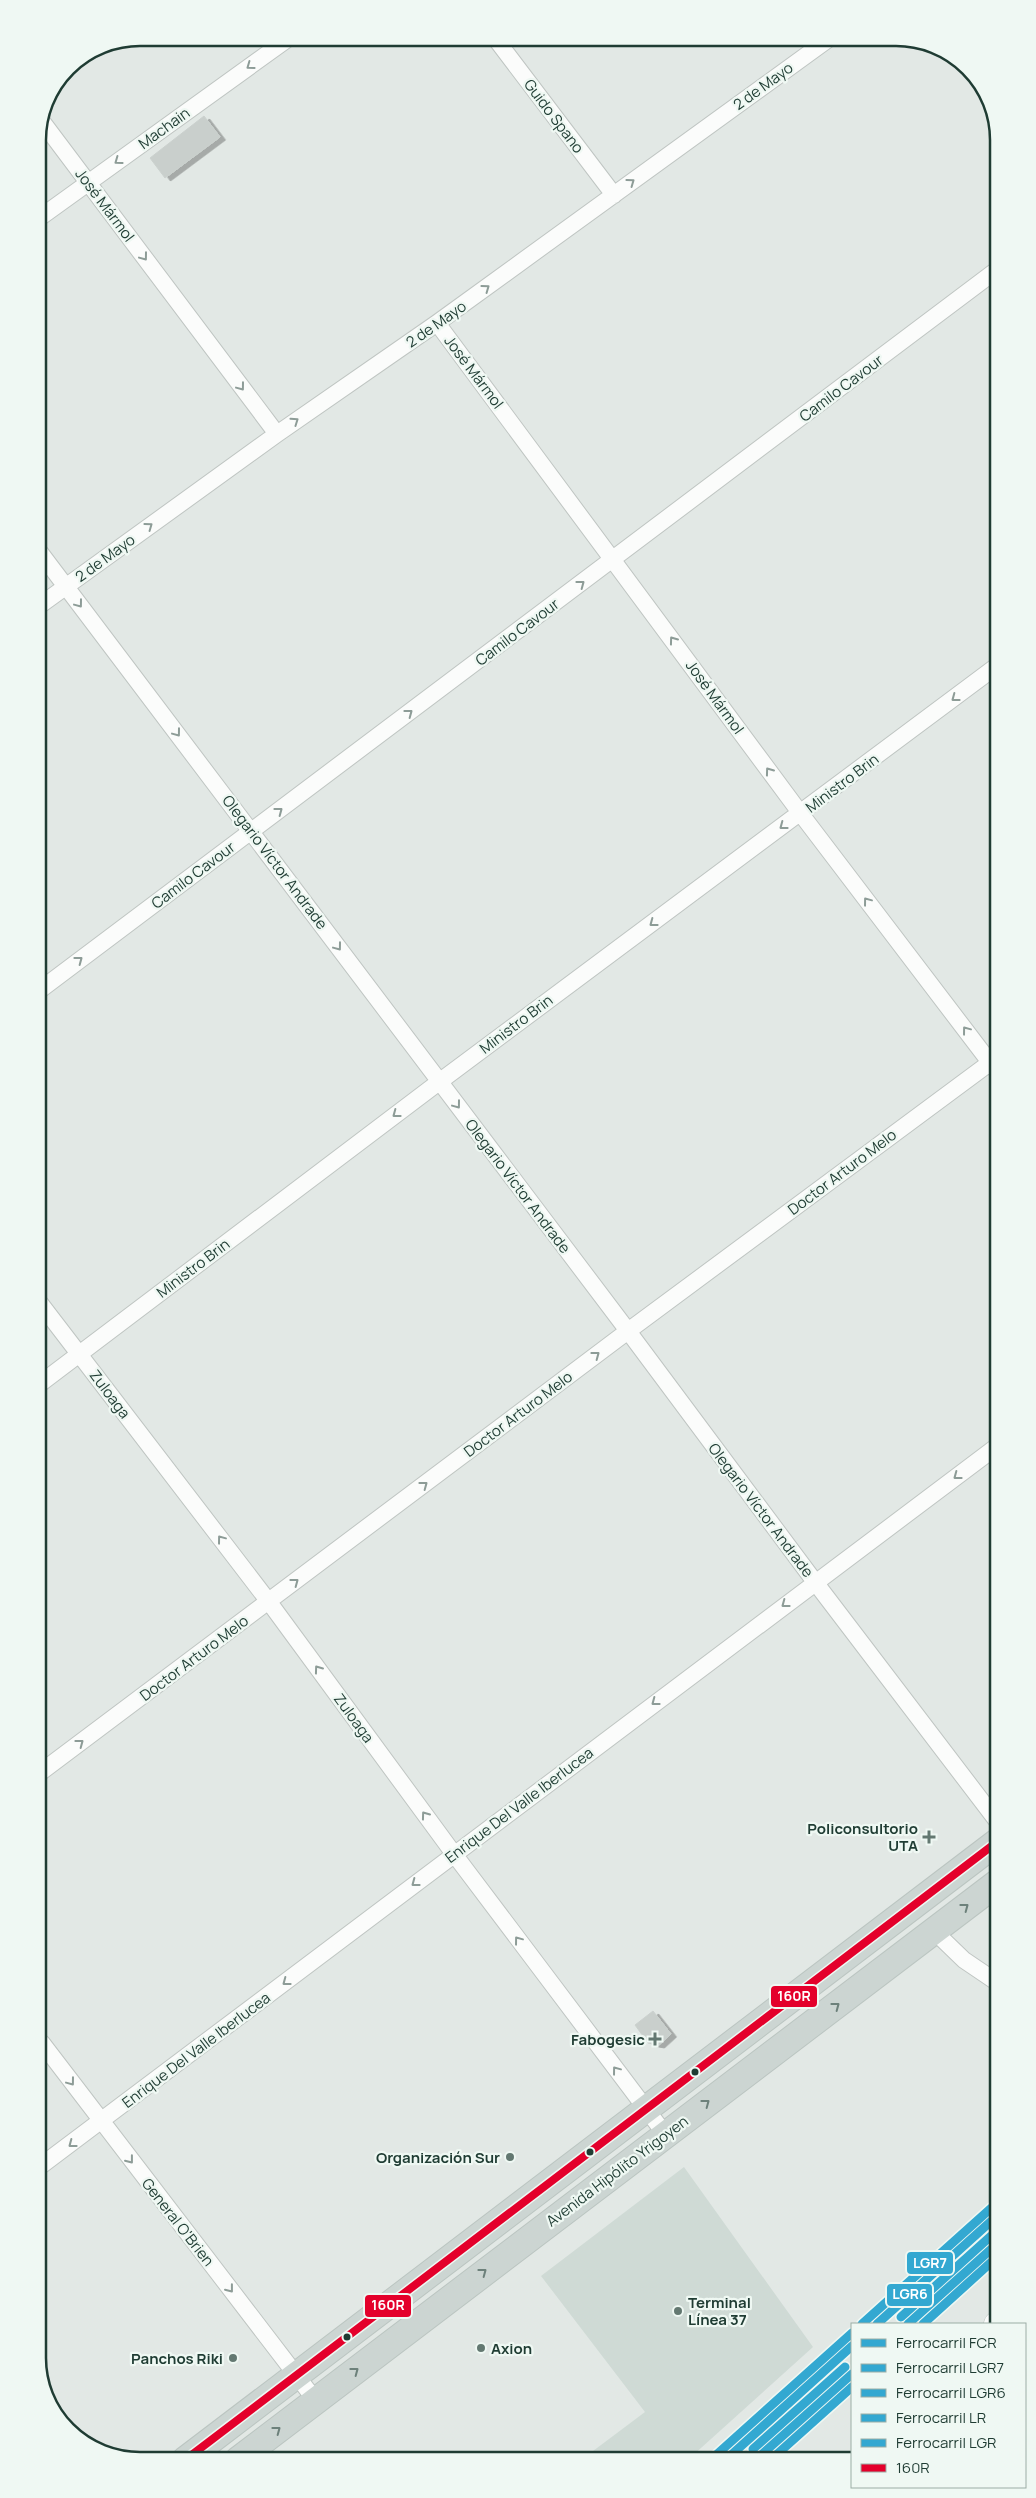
<svg xmlns="http://www.w3.org/2000/svg" width="1036" height="2498" viewBox="0 0 1036 2498" font-family="Manrope,sans-serif">
  <defs>
    <filter id="shadow"><feDropShadow dx="5.5" dy="3" stdDeviation="0" flood-color="#0004"/></filter>
  </defs>
  <rect width="100%" height="100%" fill="#e2e8e5"/>
  <path fill="#cfdad5" d="M684 2167 813 2347 691 2457H585L645 2412 541 2276Z"/>
  <path fill="#c9cfcc" stroke="#cbd1ce" filter="url(#shadow)" d="M204 116 220 137 165 178 150 158Z
    M653 2011 671 2034 659 2045 648 2043 635 2025Z"/>
  <g fill="none" stroke-linecap="round" stroke-linejoin="round">
    <defs>
      <path id="street" d="M495 38 614 195
        M41 120 277 434
        M38 219 289 38
        M437 323 801 814 995 1069
        M39 551 628 1331 815 1582 997 1821
        M39 606 277 434 437 323 830 38
        M40 990 994 272
        M40 1303 269 1602 454 1854 665 2134
        M41 1383 439 1082 994 668
        M41 1772 628 1331 995 1059
        M934 1931 964 1960 998 1983
        M42 2043 316 2401
        M42 2165 996 1447"/>
      <path id="secondary" d="M996 2324 998 2322"/>
      <path id="primary" d="M185 2460 997 1842
        M238 2460 997 1883"/>
    </defs>
    <use href="#street" stroke="#bfc5c2" stroke-width="18"/>
    <use href="#secondary" stroke="#bec6c2" stroke-width="25"/>
    <use href="#primary" stroke="#bbc5c1" stroke-width="28"/>
    <use href="#street" stroke="#fbfcfb" stroke-width="16"/>
    <use href="#secondary" stroke="#fbfcfb" stroke-width="24"/>
    <use href="#primary" stroke="#ccd5d2" stroke-width="26"/>
    <defs>
      <path id="bus-1" d="M185 2460 997 1842"/>
    </defs>
    <use href="#bus-1" stroke="#eff8f3" stroke-width="11"/>
    <use href="#bus-1" stroke="#e4002b" stroke-width="8"/>
    <defs>
      <path id="rail-1" d="M908 2324 998 2243
        M760 2456 852 2374"/>
      <path id="rail-2" d="M862 2324 998 2202
        M715 2456 852 2333"/>
      <path id="rail-3" d="M877 2324 998 2215
        M730 2456 852 2346"/>
      <path id="rail-4" d="M923 2324 998 2256
        M775 2456 852 2387"/>
      <path id="rail-5" d="M901 2317 991 2236
        M753 2449 845 2367"/>
    </defs>
    <use href="#rail-1" stroke="#eff8f3" stroke-width="12"/>
    <use href="#rail-2" stroke="#eff8f3" stroke-width="12"/>
    <use href="#rail-3" stroke="#eff8f3" stroke-width="12"/>
    <use href="#rail-4" stroke="#eff8f3" stroke-width="12"/>
    <use href="#rail-5" stroke="#eff8f3" stroke-width="12"/>
    <use href="#rail-1" stroke="#33a8d1" stroke-width="9"/>
    <use href="#rail-2" stroke="#33a8d1" stroke-width="9"/>
    <use href="#rail-3" stroke="#33a8d1" stroke-width="9"/>
    <use href="#rail-4" stroke="#33a8d1" stroke-width="9"/>
    <use href="#rail-5" stroke="#33a8d1" stroke-width="9"/>
  </g>
  <defs><path id="oneway-chevron" d="M-2-3.5L2.5 0L-2 3.5" fill="none" stroke-width="1.6" stroke-linecap="round" stroke-linejoin="round" transform="scale(1.25)"/></defs>
  <g stroke="#8d9c97">
    <use href="#oneway-chevron" transform="translate(250 66) rotate(144)"/>
    <use href="#oneway-chevron" transform="translate(118 161) rotate(144)"/>
    <use href="#oneway-chevron" transform="translate(631 182) rotate(-36)"/>
    <use href="#oneway-chevron" transform="translate(144 257) rotate(53)"/>
    <use href="#oneway-chevron" transform="translate(486 288) rotate(-36)"/>
    <use href="#oneway-chevron" transform="translate(241 387) rotate(53)"/>
    <use href="#oneway-chevron" transform="translate(295 421) rotate(-35)"/>
    <use href="#oneway-chevron" transform="translate(149 526) rotate(-36)"/>
    <use href="#oneway-chevron" transform="translate(581 584) rotate(-37)"/>
    <use href="#oneway-chevron" transform="translate(79 604) rotate(53)"/>
    <use href="#oneway-chevron" transform="translate(673 640) rotate(-126)"/>
    <use href="#oneway-chevron" transform="translate(955 698) rotate(143)"/>
    <use href="#oneway-chevron" transform="translate(409 713) rotate(-37)"/>
    <use href="#oneway-chevron" transform="translate(177 733) rotate(53)"/>
    <use href="#oneway-chevron" transform="translate(769 771) rotate(-126)"/>
    <use href="#oneway-chevron" transform="translate(279 811) rotate(-37)"/>
    <use href="#oneway-chevron" transform="translate(783 826) rotate(143)"/>
    <use href="#oneway-chevron" transform="translate(867 901) rotate(-127)"/>
    <use href="#oneway-chevron" transform="translate(653 923) rotate(143)"/>
    <use href="#oneway-chevron" transform="translate(338 947) rotate(53)"/>
    <use href="#oneway-chevron" transform="translate(79 960) rotate(-37)"/>
    <use href="#oneway-chevron" transform="translate(966 1030) rotate(-127)"/>
    <use href="#oneway-chevron" transform="translate(457 1105) rotate(53)"/>
    <use href="#oneway-chevron" transform="translate(396 1114) rotate(143)"/>
    <use href="#oneway-chevron" transform="translate(596 1355) rotate(-37)"/>
    <use href="#oneway-chevron" transform="translate(957 1476) rotate(143)"/>
    <use href="#oneway-chevron" transform="translate(424 1485) rotate(-37)"/>
    <use href="#oneway-chevron" transform="translate(221 1539) rotate(-127)"/>
    <use href="#oneway-chevron" transform="translate(295 1582) rotate(-37)"/>
    <use href="#oneway-chevron" transform="translate(785 1604) rotate(143)"/>
    <use href="#oneway-chevron" transform="translate(318 1669) rotate(-126)"/>
    <use href="#oneway-chevron" transform="translate(655 1702) rotate(143)"/>
    <use href="#oneway-chevron" transform="translate(80 1743) rotate(-37)"/>
    <use href="#oneway-chevron" transform="translate(425 1815) rotate(-126)"/>
    <use href="#oneway-chevron" transform="translate(415 1883) rotate(143)"/>
    <use href="#oneway-chevron" transform="translate(518 1940) rotate(-127)"/>
    <use href="#oneway-chevron" transform="translate(286 1982) rotate(143)"/>
    <use href="#oneway-chevron" transform="translate(616 2070) rotate(-127)"/>
    <use href="#oneway-chevron" transform="translate(71 2082) rotate(53)"/>
    <use href="#oneway-chevron" transform="translate(72 2144) rotate(143)"/>
    <use href="#oneway-chevron" transform="translate(130 2160) rotate(52)"/>
    <use href="#oneway-chevron" transform="translate(230 2289) rotate(52)"/>
  </g>
  <g stroke="#6d817b">
    <use href="#oneway-chevron" transform="translate(965 1907) rotate(-37)"/>
    <use href="#oneway-chevron" transform="translate(836 2006) rotate(-37)"/>
    <use href="#oneway-chevron" transform="translate(706 2103) rotate(-37)"/>
    <use href="#oneway-chevron" transform="translate(483 2272) rotate(-37)"/>
    <use href="#oneway-chevron" transform="translate(355 2371) rotate(-37)"/>
    <use href="#oneway-chevron" transform="translate(277 2430) rotate(-37)"/>
  </g>
  <g fill="#637871" stroke="#eff8f3" stroke-width="2">
    <path d="M926.5 1829.5h5v5h5v5h-5v5h-5v-5h-5v-5h5z"/>
    <path d="M652.5 2031.5h5v5h5v5h-5v5h-5v-5h-5v-5h5z"/>
    <circle cx="510" cy="2157" r="5"/>
    <circle cx="678" cy="2311" r="5"/>
    <circle cx="481" cy="2348" r="5"/>
    <circle cx="233" cy="2358" r="5"/>
  </g>
  <g fill="#1f3c33" stroke="#eff8f3" stroke-width="2">
    <circle cx="695" cy="2072" r="4.5"/>
    <circle cx="590" cy="2152" r="4.5"/>
    <circle cx="347" cy="2337" r="4.5"/>
  </g>
  <g text-anchor="middle" dominant-baseline="central" stroke-width="4.5" stroke-linejoin="round" paint-order="stroke">
    <g font-size="15" fill="#1f3c33" stroke="#eff8f3">
      <text transform="translate(763 86) rotate(-36)">2 de Mayo</text>
      <text transform="translate(554 116) rotate(53)">Guido Spano</text>
      <text transform="translate(164 128) rotate(-36)">Machain</text>
      <text transform="translate(105 205) rotate(53)">José Mármol</text>
      <text transform="translate(436 324) rotate(-35)">2 de Mayo</text>
      <text transform="translate(474 372) rotate(53)">José Mármol</text>
      <text transform="translate(841 388) rotate(-37)">Camilo Cavour</text>
      <text transform="translate(105 558) rotate(-36)">2 de Mayo</text>
      <text transform="translate(517 632) rotate(-37)">Camilo Cavour</text>
      <text transform="translate(715 697) rotate(54)">José Mármol</text>
      <text transform="translate(842 783) rotate(-37)">Ministro Brin</text>
      <text transform="translate(275 862) rotate(53)">Olegario Víctor Andrade</text>
      <text transform="translate(193 875) rotate(-37)">Camilo Cavour</text>
      <text transform="translate(516 1024) rotate(-37)">Ministro Brin</text>
      <text transform="translate(842 1172) rotate(-37)">Doctor Arturo Melo</text>
      <text transform="translate(518 1186) rotate(53)">Olegario Víctor Andrade</text>
      <text transform="translate(193 1268) rotate(-37)">Ministro Brin</text>
      <text transform="translate(110 1394) rotate(53)">Zuloaga</text>
      <text transform="translate(518 1414) rotate(-37)">Doctor Arturo Melo</text>
      <text transform="translate(761 1510) rotate(53)">Olegario Víctor Andrade</text>
      <text transform="translate(194 1658) rotate(-37)">Doctor Arturo Melo</text>
      <text transform="translate(354 1718) rotate(54)">Zuloaga</text>
      <text transform="translate(519 1805) rotate(-37)">Enrique Del Valle Iberlucea</text>
      <text transform="translate(196 2050) rotate(-37)">Enrique Del Valle Iberlucea</text>
      <text transform="translate(617 2171) rotate(-37)">Avenida Hipólito Yrigoyen</text>
      <text transform="translate(178 2222) rotate(52)">General O'Brien</text>
    </g>
    <g font-size="15" font-weight="bold" fill="#1f3c33" stroke="#eff8f3" text-anchor="end">
      <text x="918" y="1828">Policonsultorio<tspan x="918" dy="17">UTA</tspan></text>
      <text x="645" y="2039">Fabogesic</text>
      <text x="500" y="2157">Organización Sur</text>
      <text x="688" y="2302" text-anchor="start">Terminal<tspan x="688" dy="17">Línea 37</tspan></text>
      <text x="491" y="2348" text-anchor="start">Axion</text>
      <text x="223" y="2358">Panchos Riki</text>
    </g>
  </g>
  <path d="M0 0H1036V2498H0ZM140 46H896A94 94 0 0 1 990 140V2358A94 94 0 0 1 896 2452H140A94 94 0 0 1 46 2358V140A94 94 0 0 1 140 46Z" fill="#eff8f3" fill-rule="evenodd"/>
  <path fill="none" stroke="#1f3c33" stroke-width="2.5" d="M140 46H896A94 94 0 0 1 990 140V2358A94 94 0 0 1 896 2452H140A94 94 0 0 1 46 2358V140A94 94 0 0 1 140 46Z"/>
  <g stroke="#eff8f3" stroke-width="2">
    <rect x="770" y="1985" width="48" height="23" rx="5" fill="#e4002b"/>
    <rect x="906" y="2251" width="48" height="24" rx="5" fill="#33a8d1"/>
    <rect x="886" y="2283" width="47" height="24" rx="5" fill="#33a8d1"/>
    <rect x="364" y="2294" width="48" height="24" rx="5" fill="#e4002b"/>
  </g>
  <g font-size="14" text-anchor="middle" font-weight="bold" fill="#fff">
    <text x="794" y="2001">160R</text>
    <text x="930" y="2268">LGR7</text>
    <text x="910" y="2299">LGR6</text>
    <text x="388" y="2310">160R</text>
  </g>
  <rect x="851" y="2323" width="175" height="165" fill="#eff8f3" stroke="#9cada6"/>
  <rect x="861" y="2339" width="25" height="8" fill="#33a8d1" stroke="#9cada6"/>
  <text x="896" y="2348" font-size="15" fill="#1f3c33">Ferrocarril FCR</text>
  <rect x="861" y="2364" width="25" height="8" fill="#33a8d1" stroke="#9cada6"/>
  <text x="896" y="2373" font-size="15" fill="#1f3c33">Ferrocarril LGR7</text>
  <rect x="861" y="2389" width="25" height="8" fill="#33a8d1" stroke="#9cada6"/>
  <text x="896" y="2398" font-size="15" fill="#1f3c33">Ferrocarril LGR6</text>
  <rect x="861" y="2414" width="25" height="8" fill="#33a8d1" stroke="#9cada6"/>
  <text x="896" y="2423" font-size="15" fill="#1f3c33">Ferrocarril LR</text>
  <rect x="861" y="2439" width="25" height="8" fill="#33a8d1" stroke="#9cada6"/>
  <text x="896" y="2448" font-size="15" fill="#1f3c33">Ferrocarril LGR</text>
  <rect x="861" y="2464" width="25" height="8" fill="#e4002b" stroke="#9cada6"/>
  <text x="896" y="2473" font-size="15" fill="#1f3c33">160R</text>
</svg>
